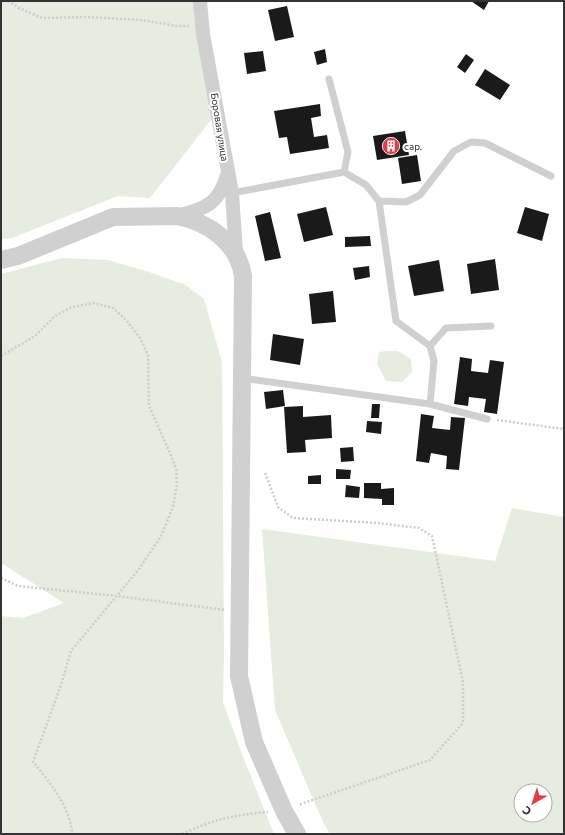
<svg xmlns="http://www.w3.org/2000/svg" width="565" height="835" viewBox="0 0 565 835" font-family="Commissioner,sans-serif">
  <rect width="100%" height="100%" fill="#fff"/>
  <path fill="#e6ecdf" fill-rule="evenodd" d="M1 1H195L214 116 150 198 118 196 12 238 1 239Z
    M62 258 108 260 149 272 186 285 204 299 222 362 224 652 223 702 242 754 274 834H1V616L23 618 64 603 1 563V274Z
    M388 351H398L411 359 412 372 402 382 386 381 377 364 379 352Z
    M512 508 564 517V834H330L322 820 275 710 262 529 495 561ZM521 791H545V815H521Z"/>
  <path fill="#1a1a1a" d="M471 1H489L484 10Z
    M287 6 294 37 275 41 268 10Z
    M325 49 327 62 317 65 314 52Z
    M263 51 266 71 247 74 244 53Z
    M466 54 474 60 465 73 457 67Z
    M485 69 510 85 500 100 475 85Z
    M320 104 321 116 311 118 314 137 327 135 329 148 290 154 287 137 279 138 274 111Z
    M405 131 409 155 377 160 373 136Z
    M417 155 421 181 402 184 398 158Z
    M326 207 333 235 304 242 297 214Z
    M525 207 549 214 542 241 517 233Z
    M270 212 281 258 265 261 255 216Z
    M370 236 371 246 345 247V237Z
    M495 259 499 290 471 294 467 264Z
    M439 260 444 291 414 296 408 266Z
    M369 266 370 277 355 280 353 268Z
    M333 291 336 322 312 324 309 294Z
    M273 334 304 339 300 365 270 360Z
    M460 357 472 359 471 371 488 373 490 360 504 362 497 414 484 412 486 399 469 397 468 406 454 404Z
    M283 390 285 406 266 409 264 392Z
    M372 404H380L379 418H371Z
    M303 406V417L331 415 332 438 305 440 306 452 287 453 284 407Z
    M421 414 434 416 432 428 450 430 451 417 465 418 459 470 446 469 447 456 431 453 429 463 416 461Z
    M367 421 382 422 381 434 366 432Z
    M353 447 354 461 341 462 340 448Z
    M336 469 351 470 350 479H336Z
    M321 475V484H308V476Z
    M364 483H381V489L394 488V505H382V499L364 498Z
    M346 485 360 487 359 498 345 497Z"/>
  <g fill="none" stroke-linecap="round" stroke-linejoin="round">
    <path stroke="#cdcdcd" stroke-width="2.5" stroke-dasharray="2 2" stroke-linecap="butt" d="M8 1 19 8 42 18 87 17 142 20 176 26H189
      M1 356 35 336 55 316 72 307 94 303 113 308 127 321 140 338 148 355 149 406 170 453 176 469 177 483 173 507 161 536 139 569 71 651 61 685 33 762C49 781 71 808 72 834
      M497 420 564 429
      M265 473 278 507 293 518 377 523 419 528 432 536 463 682V723L430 760 298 805
      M1 578 18 586 117 596 225 610
      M182 834C215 819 233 815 268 812"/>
    <path stroke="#d0d0d0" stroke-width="7" d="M329 79 348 152 344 172
      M232 193 344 172 366 185 379 201 396 321 430 346 434 361 430 404
      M379 201 406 202 420 195 454 151 471 142 485 143 551 176
      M430 346 446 328 491 326
      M242 378 430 404 487 419"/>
    <path stroke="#d0d0d0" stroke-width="14" d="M200 1 203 34 232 193 236 253
      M177 216C205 209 219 204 227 175"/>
    <path stroke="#d0d0d0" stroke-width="18" d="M1 260 18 256 113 217 177 216C209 222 238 243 243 276L239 676 254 742 284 811 297 834"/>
  </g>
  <defs>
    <symbol id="building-disc" viewBox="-11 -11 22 22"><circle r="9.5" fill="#e63946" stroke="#fff"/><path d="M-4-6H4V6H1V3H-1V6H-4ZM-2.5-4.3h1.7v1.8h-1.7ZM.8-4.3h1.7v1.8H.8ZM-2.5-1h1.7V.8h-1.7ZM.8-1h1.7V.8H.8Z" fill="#fff"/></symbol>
  </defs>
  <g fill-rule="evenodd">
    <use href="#building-disc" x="381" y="136" width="20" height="20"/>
  </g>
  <g text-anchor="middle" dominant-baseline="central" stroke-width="4" stroke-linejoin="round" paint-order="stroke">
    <g font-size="10" fill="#333" stroke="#fff">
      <text transform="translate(220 127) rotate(81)">Боровая улица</text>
    </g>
    <g font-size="10" fill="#333" stroke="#fff" text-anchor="start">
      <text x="404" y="146">сар.</text>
    </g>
  </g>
  <rect width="565" height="835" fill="none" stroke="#333333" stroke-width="4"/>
  <g transform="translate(533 803) rotate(219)"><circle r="19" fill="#ffffff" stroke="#adadad"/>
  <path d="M0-3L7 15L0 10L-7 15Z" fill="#e63946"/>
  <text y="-6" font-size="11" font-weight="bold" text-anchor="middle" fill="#333333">С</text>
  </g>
</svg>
